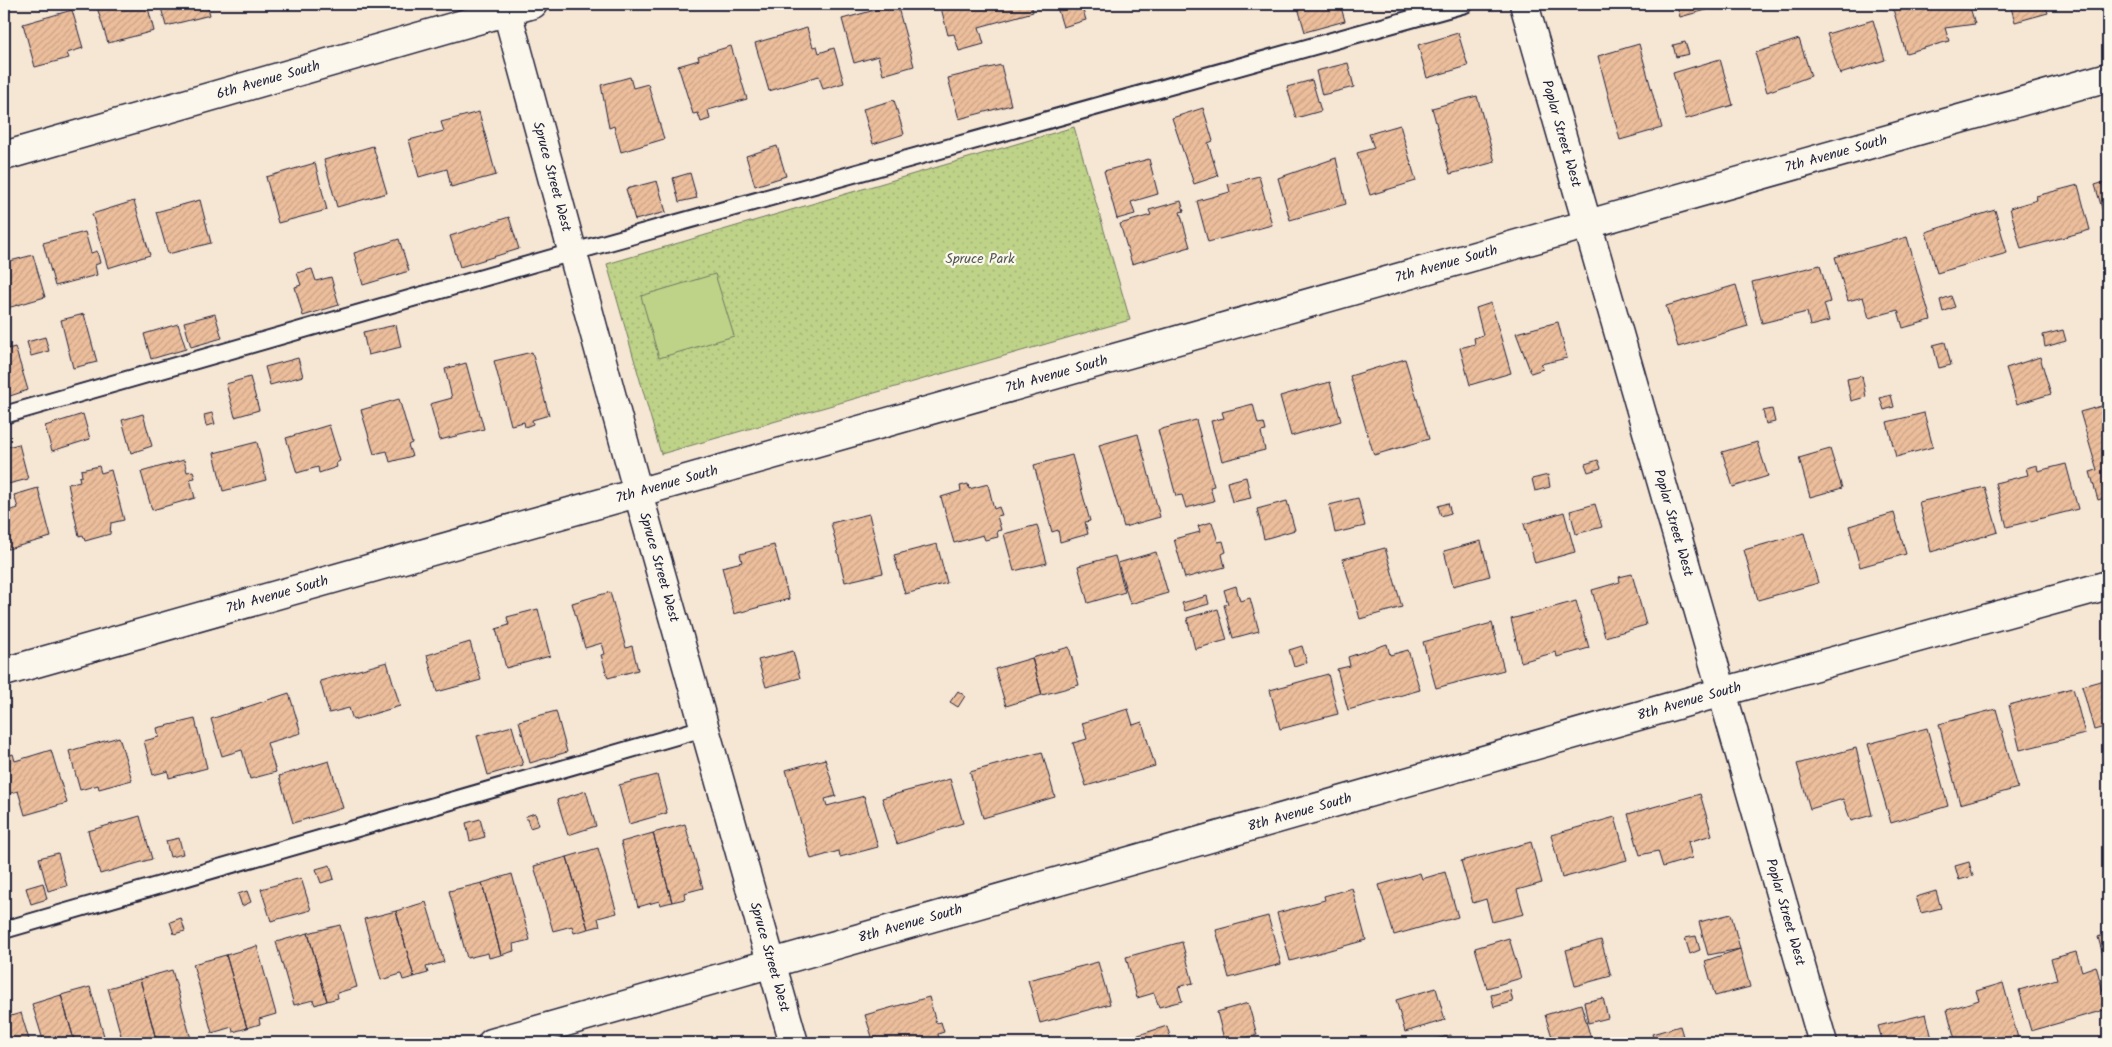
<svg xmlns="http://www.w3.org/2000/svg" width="2112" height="1047" viewBox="0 0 2112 1047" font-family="Kalam,sans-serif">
  <defs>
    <pattern id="grass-dots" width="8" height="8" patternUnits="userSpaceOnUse" patternTransform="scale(1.25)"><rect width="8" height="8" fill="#bed288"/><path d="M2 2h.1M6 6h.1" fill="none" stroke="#a3b476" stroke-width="1.8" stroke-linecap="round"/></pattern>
    <pattern id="building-hatch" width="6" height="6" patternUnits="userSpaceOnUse" patternTransform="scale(1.25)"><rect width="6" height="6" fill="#ecbe9c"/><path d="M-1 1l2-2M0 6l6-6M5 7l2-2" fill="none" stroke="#caa387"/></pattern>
  </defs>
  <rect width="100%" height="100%" fill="#f6e6d4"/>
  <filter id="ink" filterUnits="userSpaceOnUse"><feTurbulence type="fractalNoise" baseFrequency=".02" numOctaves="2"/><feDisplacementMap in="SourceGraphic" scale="10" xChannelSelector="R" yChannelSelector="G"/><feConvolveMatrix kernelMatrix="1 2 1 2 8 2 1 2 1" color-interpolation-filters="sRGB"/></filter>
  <g filter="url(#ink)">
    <path fill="url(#grass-dots)" stroke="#707a62" d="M1074 127 1130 320 661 454 607 264Z"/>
    <path fill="#bed288" stroke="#707a62" d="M715 274 734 336 659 358 641 296Z"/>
    <path fill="url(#building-hatch)" stroke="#22223b" d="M96 4H147L154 31 108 43Z
      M160 4H207L210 15 166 26Z
      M897 4 914 66 883 75 878 56 854 63 842 19Z
      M940 4H1031L1033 12 979 27 984 44 959 51 954 34 948 35Z
      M1056 4H1081L1086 20 1063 27Z
      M1297 4H1340L1345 21 1305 32Z
      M1676 4H1725V5L1680 17Z
      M1913 4H1936L1937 7 1944 4H1969L1975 24 1945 28 1949 41 1906 53 1893 9Z
      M2010 4H2045L2048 13 2015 22Z
      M72 10 83 48 67 53 69 58 35 67 23 24Z
      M1873 20 1885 60 1840 74 1827 34Z
      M807 28 813 47 817 46 819 53 834 48 844 83 823 89 819 76 769 91 755 43Z
      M1458 33 1468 66 1427 78 1418 45Z
      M1799 39 1811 76 1767 92 1755 53Z
      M1685 42 1689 54 1676 57 1673 45Z
      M1639 44 1662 128 1620 140 1598 56Z
      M731 46 747 99 708 110 710 119 701 122 698 113 693 114 678 66 699 60 698 56Z
      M1720 59 1733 105 1686 119 1673 73Z
      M1348 63 1354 87 1322 95 1316 71Z
      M1001 65 1011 105 959 119 948 78Z
      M630 77 633 88 648 84 664 139 621 152 614 126 609 128 601 85Z
      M1312 80 1321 111 1296 118 1287 87Z
      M1477 96 1495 162 1450 174 1432 108Z
      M894 100 904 134 873 144 863 109Z
      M1203 108 1213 141 1208 143 1218 176 1194 184 1172 118Z
      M479 112 496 175 451 187 447 169 419 177 409 140 444 131 441 122Z
      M1400 125 1416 181 1370 195 1357 153 1374 148 1369 134Z
      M373 146 387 193 337 207 324 160Z
      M777 146 786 176 755 186 746 156Z
      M1336 158 1346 204 1290 220 1278 178Z
      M1149 159 1158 194 1131 202 1135 214 1117 219 1104 171Z
      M315 163 327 210 278 223 266 177Z
      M690 173 697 198 679 202 673 178Z
      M1259 176 1272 225 1208 242 1197 201 1230 192 1228 184Z
      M657 181 666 212 635 220 626 189Z
      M2108 181V225H2107L2095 185Z
      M2078 185 2090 230 2021 249 2010 208 2037 200 2036 196Z
      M200 200 211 243 168 254 156 212Z
      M134 201 150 255 108 268 92 214Z
      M1181 201 1184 211 1180 212 1190 247 1132 264 1120 224 1151 215 1149 210Z
      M1995 210 2007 253 1937 273 1926 232Z
      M509 217 519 249 460 267 450 236Z
      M85 232 91 253 97 251 100 263 95 265 97 275 55 286 43 243Z
      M1907 237 1931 320 1903 328 1898 310 1869 318 1863 297 1848 301 1835 257Z
      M399 239 409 271 363 285 354 253Z
      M7 253 10 261 33 255 45 297 4 309V254Z
      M1820 265 1830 302 1824 304 1829 321 1810 326 1807 312 1762 323 1752 282Z
      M312 269 316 281 331 277 339 305 303 316 295 287 301 285 297 273Z
      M1736 285 1748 326 1678 347 1666 306Z
      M1951 296 1955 307 1943 312 1940 300Z
      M1491 303 1511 373 1470 385 1460 348 1475 344 1474 338 1483 335 1476 308Z
      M84 314 97 362 73 368 61 320Z
      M215 314 222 338 191 347 184 322Z
      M1558 322 1567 358 1541 364 1543 369 1531 373 1516 333Z
      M178 324 186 349 151 359 144 334Z
      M396 325 401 347 368 355 363 332Z
      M2063 330 2066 341 2045 347 2043 335Z
      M45 337 49 351 31 356 27 342Z
      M1945 342 1951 365 1939 368 1933 345Z
      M15 347 28 390 4 398V350Z
      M532 352 549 415 532 420 533 424 525 427 524 422 511 425 494 361Z
      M2040 357 2051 394 2017 404 2006 368Z
      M298 358 303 376 270 385 265 367Z
      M1405 359 1429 439 1374 455 1350 376Z
      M466 363 484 429 440 440 430 404 452 398 445 369Z
      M1862 376 1866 397 1851 401 1847 379Z
      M250 377 259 410 235 417 226 384Z
      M1330 382 1341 421 1291 436 1280 396Z
      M1891 395 1894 407 1884 410 1880 398Z
      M399 399 412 443 408 445 412 456 390 462 387 451 374 454 361 410Z
      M1253 404 1258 424 1264 423 1266 431 1261 432 1265 450 1222 461 1211 421 1224 418 1222 412Z
      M2105 405 2108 417V497L2098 500 2090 472 2097 470 2080 412Z
      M1772 409 1775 422 1766 424 1763 411Z
      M212 413 215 424 206 426 204 415Z
      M1924 413 1933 447 1896 457 1887 422Z
      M83 414 90 439 52 451 45 426Z
      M143 414 152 446 131 453 122 420Z
      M1196 420 1214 486 1210 487 1214 501 1186 508 1182 495 1176 496 1158 430Z
      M329 425 340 461 336 463 337 467 319 473 318 467 297 473 286 438Z
      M1138 434 1160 517 1124 527 1099 445Z
      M257 442 266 480 223 491 214 453Z
      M1757 442 1768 476 1733 487 1722 452Z
      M19 444 28 479 4 485V448Z
      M1830 449 1842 488 1810 497 1799 458Z
      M1072 455 1090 521 1085 522 1088 534 1060 542 1058 530 1052 532 1034 465Z
      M184 460 187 472 193 471 195 478 190 479 195 498 152 510 141 472Z
      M1598 460 1601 468 1588 472 1585 464Z
      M2066 464 2078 509 2007 527 1995 483 2028 475 2026 468 2037 465 2038 471Z
      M99 466 101 473 111 470 124 520 111 523 110 534 85 541 83 535 79 536 68 484 80 481 79 477 82 476 81 470Z
      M1548 475 1550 487 1535 491 1532 479Z
      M1246 477 1251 498 1232 502 1227 482Z
      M968 484 969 489 988 484 994 509 999 507 1002 515 997 516 1001 530 997 531 998 537 985 540 983 535 954 543 941 497 961 491 960 486Z
      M1985 487 1998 532 1931 552 1919 502Z
      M38 488 51 537 8 549 4 533V512L18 508 14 495Z
      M1358 498 1365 526 1335 533 1329 505Z
      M1287 501 1295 530 1264 539 1257 509Z
      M1448 503 1451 513 1441 516 1438 506Z
      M1595 504 1602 527 1576 534 1570 511Z
      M1564 512 1575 552 1535 563 1524 524Z
      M1894 513 1906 554 1860 567 1849 526Z
      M869 514 883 573 845 582 831 523Z
      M1212 522 1218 542 1223 541 1226 552 1222 554 1225 567 1185 578 1174 539 1200 532 1198 526Z
      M1037 525 1047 563 1014 571 1004 534Z
      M1804 533 1818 583 1758 600 1744 550Z
      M1481 541 1490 576 1453 586 1444 551Z
      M937 544 947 583 905 594 894 555Z
      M774 545 789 599 734 614 722 567 742 562 740 554Z
      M1385 548 1402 607 1360 619 1343 559Z
      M1156 552 1168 593 1130 604 1118 563Z
      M1115 556 1125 592 1088 603 1078 566Z
      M1632 574 1646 625 1605 637 1592 590 1620 582 1619 577Z
      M1236 586 1240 601 1250 598 1259 631 1233 638 1224 605 1228 604 1224 590Z
      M610 592 626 648 632 646 638 670 608 678 601 655 605 654 602 643 585 648 572 603Z
      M1207 596 1209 604 1185 611 1182 603Z
      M1576 601 1589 648 1557 657 1556 652 1521 662 1511 619Z
      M538 609 550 656 506 668 496 629 509 625 507 617Z
      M1218 609 1227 640 1195 649 1187 618Z
      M1492 623 1504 670 1436 688 1423 642Z
      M470 642 481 680 437 692 427 655Z
      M1387 644 1390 655 1408 650 1420 690 1348 710 1337 669 1350 666 1348 657Z
      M1302 646 1307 663 1294 667 1289 650Z
      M1069 647 1079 685 1042 695 1032 658Z
      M793 651 800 678 766 687 758 660Z
      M1032 658 1042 695 1006 706 995 669Z
      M387 662 400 706 353 720 349 708 329 713 320 681Z
      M1328 674 1338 714 1280 729 1270 690Z
      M2108 679V726L2094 730 2082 686Z
      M2073 688 2085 734 2020 750 2009 705Z
      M958 691 965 696 958 707 950 702Z
      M289 693 301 733 267 743 276 772 250 779 242 750 222 756 211 719Z
      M1128 709 1133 725 1142 722 1155 766 1086 786 1073 743 1087 739 1082 723Z
      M1996 709 2018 788 1960 804 1939 724Z
      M556 711 567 752 530 763 519 721Z
      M195 719 207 768 169 778 168 771 153 775 144 741 159 737 157 728Z
      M512 726 523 765 488 775 477 736Z
      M1927 728 1948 806 1891 823 1868 744Z
      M119 737 132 780 99 789 98 785 80 790 69 751Z
      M1856 748 1872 815 1851 821 1843 799 1810 809 1797 764Z
      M51 750 67 803 25 815 18 791 4 795V757L13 754 15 761Z
      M1042 752 1055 797 983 818 970 772Z
      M825 759 836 796 825 799 827 806 864 796 878 847 840 857 839 851 811 859 786 770Z
      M329 761 343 808 293 823 279 776Z
      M657 775 667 813 629 824 619 785Z
      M950 779 963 823 897 844 882 798Z
      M586 791 596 826 568 835 557 800Z
      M1700 794 1712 835 1688 842 1692 858 1663 867 1658 851 1640 855 1628 814Z
      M535 813 539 825 530 828 526 816Z
      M140 816 152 859 100 874 88 831Z
      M1615 817 1627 860 1562 878 1551 835Z
      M480 819 485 837 470 841 466 823Z
      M685 824 703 888 684 893 685 899 672 902 653 833Z
      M653 833 672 902 660 905 659 901 638 907 621 842Z
      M179 838 183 854 170 857 166 841Z
      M1531 842 1542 883 1517 890 1524 914 1492 922 1486 899 1473 903 1461 861Z
      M598 848 617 913 598 918 600 926 588 929 567 857Z
      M58 853 67 886 48 891 39 858Z
      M567 857 588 929 574 933 572 926 553 931 534 866Z
      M1969 862 1973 876 1959 880 1955 866Z
      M330 865 334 879 321 883 316 869Z
      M1445 872 1458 917 1394 935 1379 885 1420 873 1422 879Z
      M512 874 530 940 513 944 514 951 501 955 482 883Z
      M301 878 311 910 271 921 261 889Z
      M43 883 47 899 31 904 26 888Z
      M482 883 501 955 489 958 488 953 467 958 449 891Z
      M1352 888 1366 940 1290 961 1277 913 1325 900 1324 896Z
      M247 891 251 902 242 906 238 894Z
      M1936 891 1941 908 1921 913 1916 897Z
      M426 902 444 962 426 967 428 973 414 977 396 911Z
      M396 911 414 977 403 980 401 974 381 980 364 919Z
      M1731 914 1740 949 1708 955 1699 922Z
      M1268 916 1281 964 1229 978 1216 930Z
      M181 918 185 931 174 934 170 922Z
      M340 925 357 987 337 993 338 998 327 1001 308 933Z
      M308 933 327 1001 315 1005 313 1000 294 1005 276 942Z
      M2108 933V953L2103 955 2098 937Z
      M1696 936 1700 950 1690 954 1685 938Z
      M1509 938 1521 978 1487 988 1475 948Z
      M1601 940 1611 976 1575 986 1566 950Z
      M1182 942 1193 983 1178 987 1182 1001 1159 1007 1154 993 1137 998 1126 957Z
      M257 946 276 1014 259 1019 260 1024 247 1028 226 955Z
      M1740 949 1750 987 1715 996 1705 961Z
      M2076 952 2082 971 2096 966 2108 1009 2031 1031 2019 990 2057 979 2051 959Z
      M226 955 247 1028 233 1032 232 1027 212 1033 193 964Z
      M1098 962 1110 1004 1040 1023 1028 980Z
      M172 970 191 1039 174 1043H157L140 979Z
      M140 979 157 1043H123L108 988Z
      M2003 983 2018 1038 2001 1043H1956L1947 1010 1979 1000 1976 991Z
      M90 987 106 1043H75L61 995Z
      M1436 988 1445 1020 1405 1032 1396 1000Z
      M1510 990 1513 1002 1494 1007 1491 995Z
      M61 995 75 1043H44L32 1004Z
      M929 997 936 1023 941 1022 944 1032 938 1034 940 1043H874L865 1015Z
      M1603 998 1608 1018 1588 1023 1584 1002Z
      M1248 1003 1257 1035 1225 1043 1217 1012Z
      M1581 1004 1592 1042 1554 1043 1545 1015Z
      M21 1013 30 1043H4V1018Z
      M1926 1014 1933 1043H1883L1878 1026Z
      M1167 1026 1172 1043H1134L1132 1037Z
      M1680 1026 1685 1043H1655L1652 1034Z
      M1451 1035 1453 1043H1422Z"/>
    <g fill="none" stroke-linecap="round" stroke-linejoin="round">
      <defs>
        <path id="lane" d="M4 415 573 252 1465 4
          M4 930 704 728"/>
        <g id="street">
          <path id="s1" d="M505 4 638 493 794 1043"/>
          <path id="s2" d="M1524 4 1823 1043"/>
          <path id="s3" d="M4 156 533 4"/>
          <path id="s4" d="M492 1043 1722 692 2108 585"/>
        </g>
        <g id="secondary">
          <path id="s5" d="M4 672 2108 77"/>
        </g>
      </defs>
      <use href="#lane" stroke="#22223b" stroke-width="20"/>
      <use href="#street" stroke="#22223b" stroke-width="31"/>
      <use href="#secondary" stroke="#22223b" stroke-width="31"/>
      <use href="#lane" stroke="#fbf7ec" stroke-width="16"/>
      <use href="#street" stroke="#fbf7ec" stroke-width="28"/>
      <use href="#secondary" stroke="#fbf7ec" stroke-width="28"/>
    </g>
  </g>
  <g text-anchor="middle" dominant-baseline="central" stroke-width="4.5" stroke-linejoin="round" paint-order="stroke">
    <g font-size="14" fill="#22223b" stroke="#fbf7ec">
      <text stroke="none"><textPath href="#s3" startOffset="275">6th Avenue South</textPath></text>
      <text stroke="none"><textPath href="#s2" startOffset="135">Poplar Street West</textPath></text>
      <text stroke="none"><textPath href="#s5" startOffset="1904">7th Avenue South</textPath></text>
      <text stroke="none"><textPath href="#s1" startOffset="179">Spruce Street West</textPath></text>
      <text stroke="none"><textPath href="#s5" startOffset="1499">7th Avenue South</textPath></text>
      <text stroke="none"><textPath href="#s5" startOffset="1094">7th Avenue South</textPath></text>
      <text stroke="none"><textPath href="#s5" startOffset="689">7th Avenue South</textPath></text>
      <text stroke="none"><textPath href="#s2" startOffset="540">Poplar Street West</textPath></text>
      <text stroke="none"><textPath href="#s1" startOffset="584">Spruce Street West</textPath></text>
      <text stroke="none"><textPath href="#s5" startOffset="284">7th Avenue South</textPath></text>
      <text stroke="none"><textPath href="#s4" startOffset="1245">8th Avenue South</textPath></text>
      <text stroke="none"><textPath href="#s4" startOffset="840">8th Avenue South</textPath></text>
      <text stroke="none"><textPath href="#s2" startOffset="945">Poplar Street West</textPath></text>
      <text stroke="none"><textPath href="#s4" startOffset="435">8th Avenue South</textPath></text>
      <text stroke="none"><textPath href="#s1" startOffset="989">Spruce Street West</textPath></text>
    </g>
    <g font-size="14" fill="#515752" stroke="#fbf7ec">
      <text x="980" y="259">Spruce Park</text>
    </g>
  </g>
  <rect width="2112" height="1047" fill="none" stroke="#fbf7ec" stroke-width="20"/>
  <rect x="10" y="10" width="2092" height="1027" fill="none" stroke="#22223b" stroke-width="2" filter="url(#ink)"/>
</svg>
